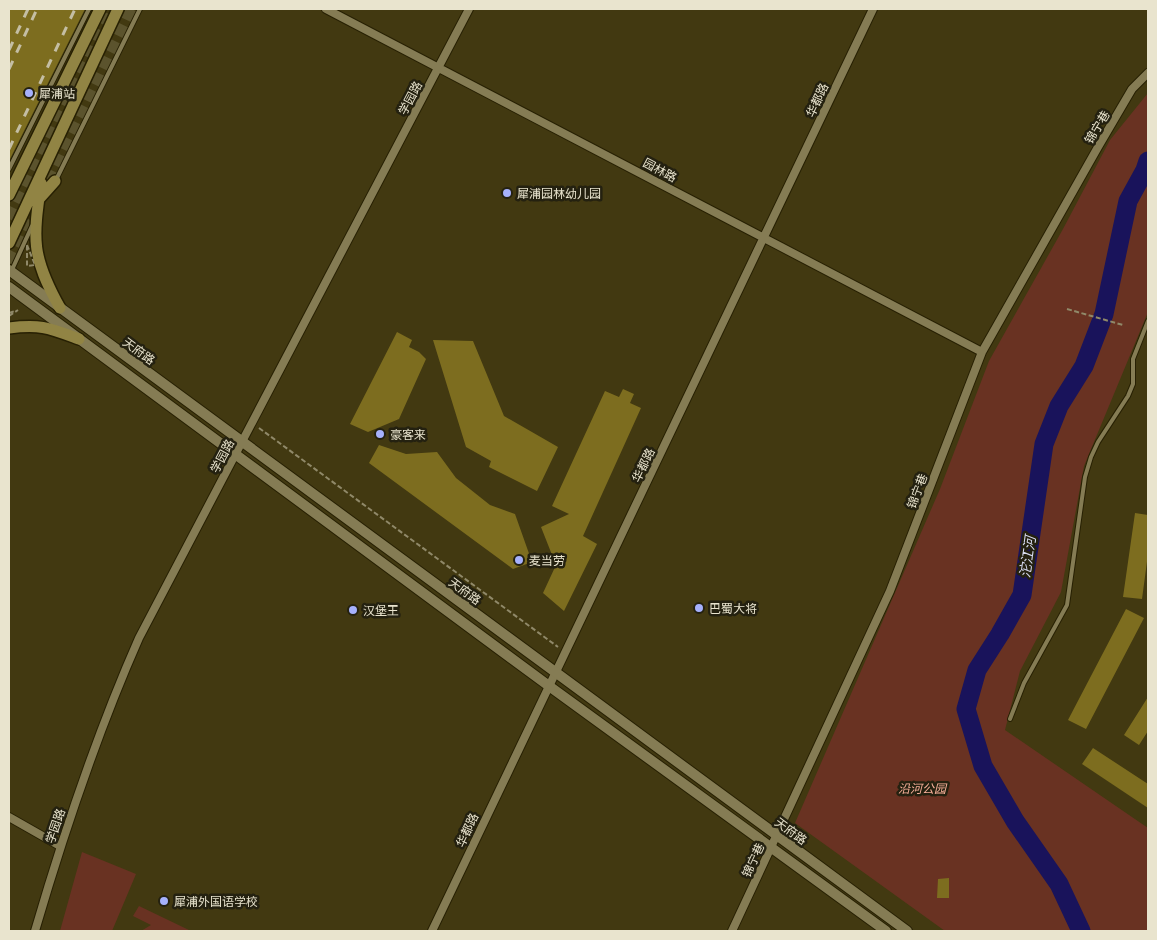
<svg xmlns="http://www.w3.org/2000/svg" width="1157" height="940" viewBox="0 0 1157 940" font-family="'PT Serif','Noto Sans SC',serif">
  <rect width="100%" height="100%" fill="#423911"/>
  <path fill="#693222" d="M1148 93V312L1084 466 1061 592 1020 671 1005 730 1148 828V931H945L795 823 940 489 989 361 1063 229 1110 140Z
    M82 852 136 874 112 931H60Z
    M139 906 191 931H141L151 925 133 916Z"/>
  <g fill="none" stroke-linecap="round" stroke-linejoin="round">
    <path stroke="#19135b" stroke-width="19" d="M1081 931 1059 884 1015 821 983 766 966 709 977 670 1000 634 1022 595 1044 444 1059 406 1084 366 1104 314 1128 201 1145 170 1148 161"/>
  </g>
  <path fill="#7d6d1f" d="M9 9H85L9 161Z
    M397 332 412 340 409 347 419 352 426 359 399 419 368 432 350 424Z
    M433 340 473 341 504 416 558 447 537 491 489 467 491 461 466 447Z
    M623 389 634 394 630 403 641 408 583 536 597 544 564 611 543 593 556 565 541 527 569 514 552 506 605 391 619 397Z
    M379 445 406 454 437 452 456 478 490 505 515 514 532 562 513 569 369 463Z
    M1135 513 1148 515V554L1142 599 1123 597Z
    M1126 609 1144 618 1086 729 1068 720Z
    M1148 697V731L1139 745 1124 735Z
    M1093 748 1148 784V808L1082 764Z
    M949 878V898H937L938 879Z"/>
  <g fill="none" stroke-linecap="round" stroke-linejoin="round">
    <path stroke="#5b532d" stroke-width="12" stroke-dasharray="12 6" stroke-linecap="butt" d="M9 219 111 9
      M9 263 132 9"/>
    <defs>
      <path id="service" d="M9 169 89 9
        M56 180 140 9
        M11 272 32 226
        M1010 719 1024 683 1067 605 1085 477 1091 457 1098 442 1128 396 1133 384V359L1148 321"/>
      <path id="minor" d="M326 9 982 352
        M9 817 60 846
        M35 931C64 832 97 733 139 638L469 9
        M432 931 873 9
        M732 931 890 591 982 352 1098 147 1132 89 1148 73"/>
      <path id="tertiary" d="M9 270 907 931
        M9 287 549 686 886 931"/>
      <path id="secondary" d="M41 183C33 240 31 256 60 308
        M9 195 100 9
        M38 200 55 181
        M9 243 118 9
        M9 328C41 324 49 328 79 339"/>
    </defs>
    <use href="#service" stroke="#272003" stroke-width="6"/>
    <use href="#minor" stroke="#272003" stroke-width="10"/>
    <use href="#tertiary" stroke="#272003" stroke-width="12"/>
    <use href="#secondary" stroke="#272003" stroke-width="14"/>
    <path stroke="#908969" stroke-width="2" stroke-dasharray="5 2.5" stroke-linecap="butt" d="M27 245 35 265 27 266Z
      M1067 309 1123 325
      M9 313 15 311
      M9 316 18 310
      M259 428 558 647"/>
    <use href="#service" stroke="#857c54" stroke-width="4"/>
    <use href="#minor" stroke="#857c54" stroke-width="8"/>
    <use href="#tertiary" stroke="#857c54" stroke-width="10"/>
    <use href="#secondary" stroke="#918444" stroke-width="11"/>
    <path stroke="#c4bea4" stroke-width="3" stroke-dasharray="9 9" stroke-linecap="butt" d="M9 50 28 9
      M9 69 37 9
      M9 149 75 9"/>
  </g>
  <g fill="#a6b1fc" stroke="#242110" stroke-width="2">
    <circle cx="29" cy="93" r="5"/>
    <circle cx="507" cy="193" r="5"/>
    <circle cx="380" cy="434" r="5"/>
    <circle cx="519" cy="560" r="5"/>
    <circle cx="699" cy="608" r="5"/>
    <circle cx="353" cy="610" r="5"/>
    <circle cx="164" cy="901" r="5"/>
  </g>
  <g text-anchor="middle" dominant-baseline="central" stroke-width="5" stroke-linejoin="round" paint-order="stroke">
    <g font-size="12" fill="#e9e4ce" stroke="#242110" text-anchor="start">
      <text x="39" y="93">犀浦站</text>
      <text x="517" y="193">犀浦园林幼儿园</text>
      <text x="390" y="434">豪客来</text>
      <text x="529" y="560">麦当劳</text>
      <text x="709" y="608">巴蜀大将</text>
      <text x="363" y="610">汉堡王</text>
      <text x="174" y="901">犀浦外国语学校</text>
    </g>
    <g font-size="12" fill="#e9e4ce" stroke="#242110">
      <text transform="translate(410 98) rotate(-62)">学园路</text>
      <text transform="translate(817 100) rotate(-65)">华都路</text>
      <text transform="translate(1097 127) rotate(-59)">锦宁巷</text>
      <text transform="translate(660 170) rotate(28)">园林路</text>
      <text transform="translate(139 351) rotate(36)">天府路</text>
      <text transform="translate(222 456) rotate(-62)">学园路</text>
      <text transform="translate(643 465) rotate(-64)">华都路</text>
      <text transform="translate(917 491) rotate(-69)">锦宁巷</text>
      <text transform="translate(465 591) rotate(36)">天府路</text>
      <text transform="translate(55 826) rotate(-71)">学园路</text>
      <text transform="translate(467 830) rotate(-65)">华都路</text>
      <text transform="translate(791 831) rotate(36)">天府路</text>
      <text transform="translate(753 860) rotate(-65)">锦宁巷</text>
    </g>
    <g font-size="12" font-style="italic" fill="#f7af99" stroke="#242110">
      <text x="922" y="788">沿河公园</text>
    </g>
    <g font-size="14" font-style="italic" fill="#d7dbf1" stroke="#242110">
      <text transform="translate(1027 557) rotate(-82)">沱江河</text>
    </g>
  </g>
  <rect width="1157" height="940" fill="none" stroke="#e9e4ce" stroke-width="20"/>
</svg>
